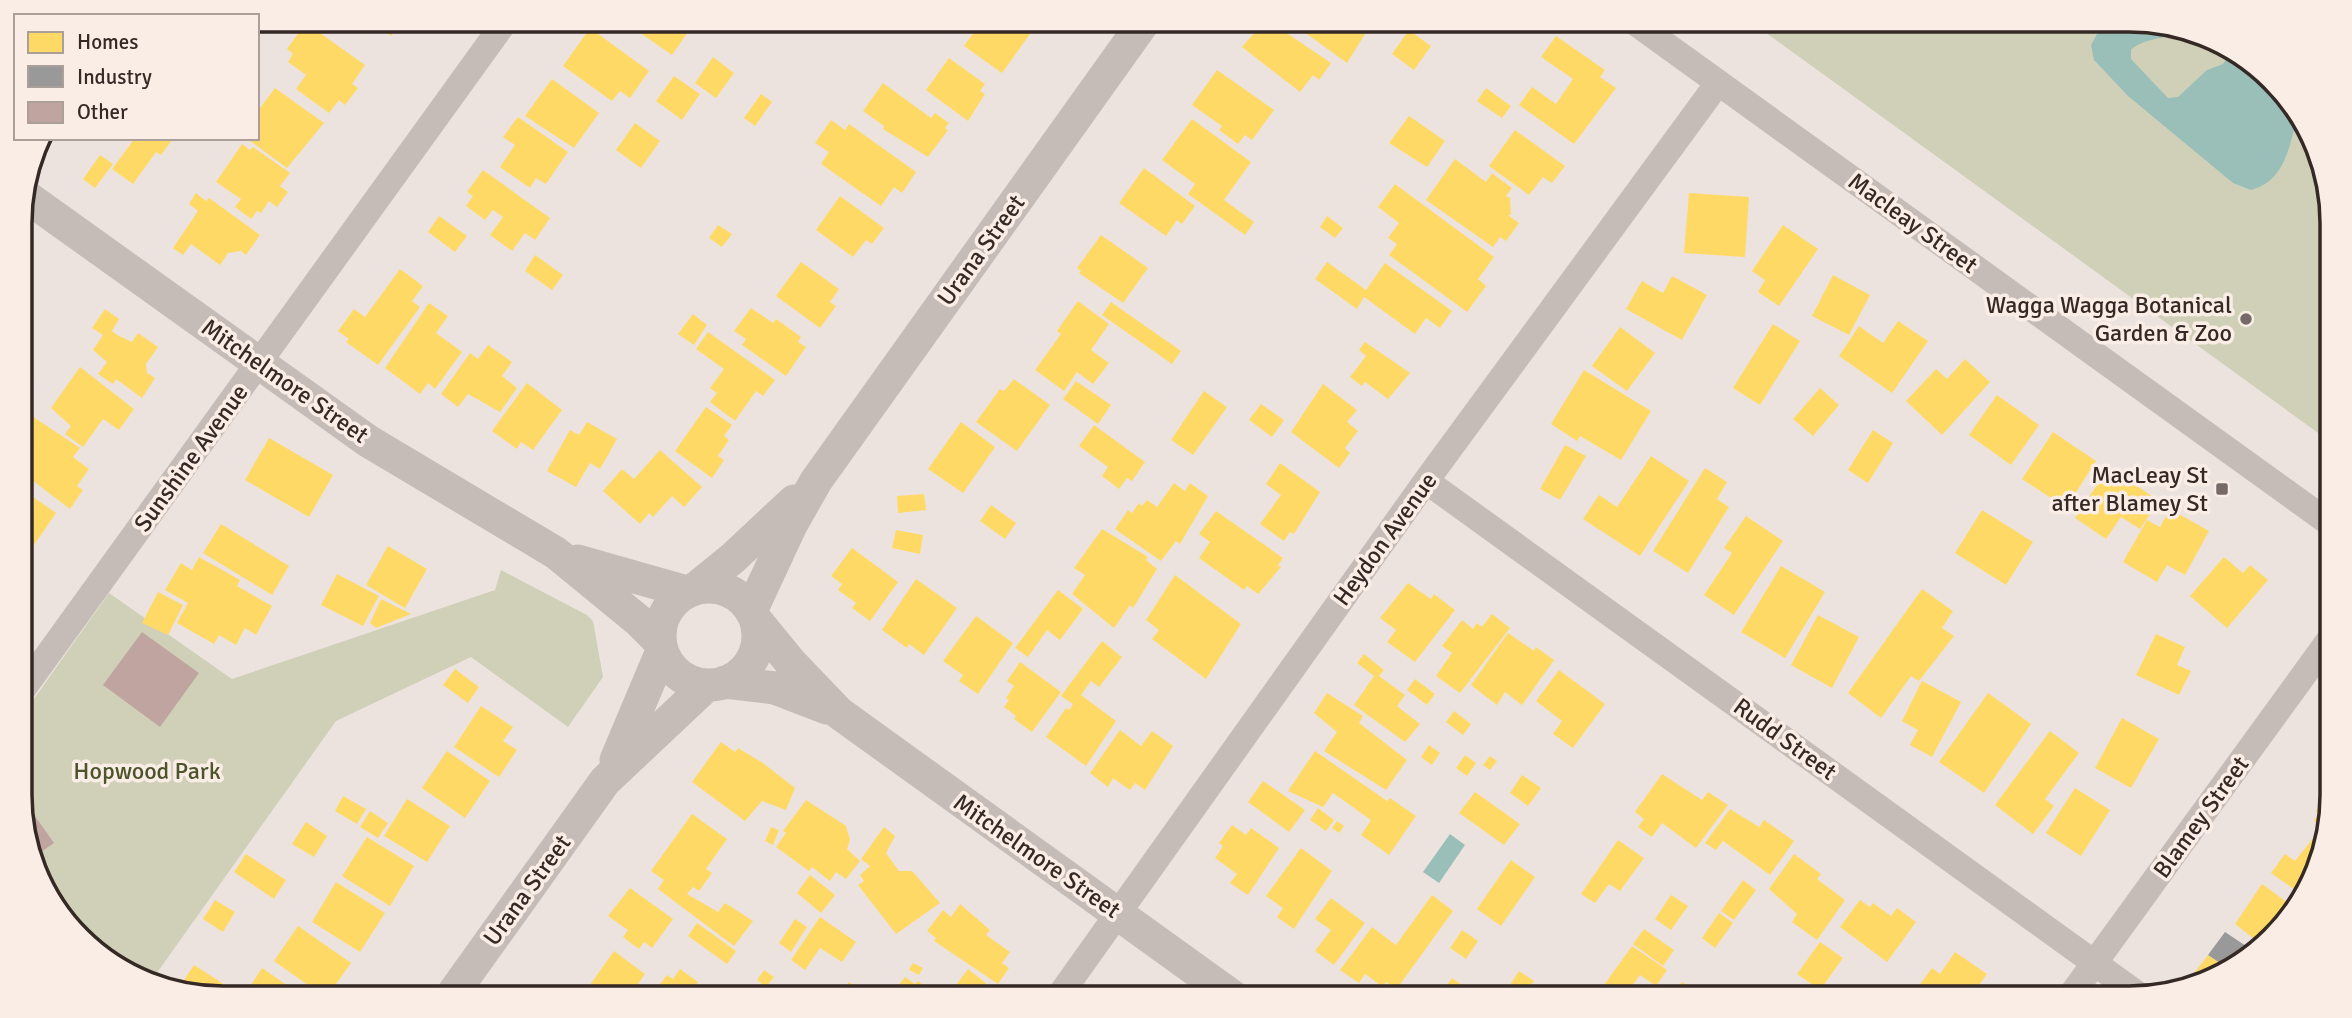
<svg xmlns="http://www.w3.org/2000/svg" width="2352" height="1018" viewBox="0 0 2352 1018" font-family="Signika,sans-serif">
  <rect width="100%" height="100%" fill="#ece3df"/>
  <path fill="#d0d0b8" d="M1747 19H2129L2207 35 2290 98 2331 196 2332 443Z
    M501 570 587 615 593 621 603 677 568 727 471 657 336 721 149 984 61 920 21 822V717L109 593 232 679 495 590Z"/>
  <path fill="#9abfb9" d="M2136 21 2207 35 2210 37C2195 31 2141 37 2131 50V59L2168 98 2178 97 2207 70 2223 64 2230 52 2285 94 2298 115C2289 146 2286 180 2251 190L2233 183 2128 96 2094 60 2091 45 2097 34Z
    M1450 834 1465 845 1439 883 1423 872Z"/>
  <path fill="#ffd966" d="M316 19H345L335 33Z
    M372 19H408L410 21 406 26 401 22 391 36Z
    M620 19H697L672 55Z
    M983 19H1010L1030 34 1002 73 964 46Z
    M1266 19 1331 63 1319 80 1313 75 1300 92 1242 47Z
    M1286 19H1361L1370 26 1347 63Z
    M304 25 311 30 313 28 365 65 352 84 358 88 345 105 339 100 329 113 296 89 306 75 288 62 293 54 287 49Z
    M590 28 649 71 630 98 620 91 612 101 563 66Z
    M1409 30 1431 46 1414 70 1392 54Z
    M1556 36 1605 70 1600 77 1616 88 1574 144 1519 105 1532 87 1556 104 1573 79 1541 57Z
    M713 57 734 73 716 98 695 83Z
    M949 58 985 84 980 91 985 94 968 121 926 90Z
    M1217 70 1274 110 1252 140 1245 135 1238 144 1219 130 1222 126 1192 105Z
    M674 76 700 94 682 120 656 101Z
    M552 79 599 113 574 148 525 116Z
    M883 83 931 118 935 113 949 123 945 128 948 130 928 157 883 129 884 126 863 111Z
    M275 88 324 123 287 168 246 138H257V112Z
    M1486 88 1511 106 1502 118 1477 101Z
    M761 94 772 102 755 126 744 118Z
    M1409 116 1445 141 1427 167 1389 143Z
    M518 117 568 152 546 184 536 178 530 188 500 167 515 145 503 137Z
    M1192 119 1251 162 1224 200 1254 222 1245 235 1188 194 1195 184 1162 160Z
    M831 120 845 130 849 124 916 172 902 193 894 187 881 206 821 164 829 152 815 143Z
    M635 123 660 141 641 168 616 150Z
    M1515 130 1565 166 1552 183 1543 177 1529 195 1489 166Z
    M135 138 172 140 161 155 156 152 133 184 112 169Z
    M242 144 250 150 253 147 290 173 280 186 288 192 277 207 269 201 261 213 257 211 251 219 235 207 241 199 216 182Z
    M100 155 113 164 95 188 83 179Z
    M1455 159 1486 182 1492 173 1512 188 1506 196 1510 198 1511 215H1508L1519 223 1506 241 1500 237 1493 247 1426 200Z
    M1144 168 1195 206 1182 224 1177 220 1166 236 1119 203Z
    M483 170 550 218 535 240 525 233 512 251 490 235 503 217 493 210 485 220 466 206 473 196 467 192Z
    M1395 184 1494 257 1478 279 1486 286 1467 312 1389 255 1397 244 1388 238 1399 223 1378 207Z
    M196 193 206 201 209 198 260 235 246 255 241 251 228 253 220 265 191 244 183 255 173 248 198 211 189 204Z
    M1689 193 1749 197 1745 257 1684 253Z
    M840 196 884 228 872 244 866 240 853 257 816 230Z
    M439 216 467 236 455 252 428 232Z
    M1327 216 1343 228 1335 238 1320 227Z
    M718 225 732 234 722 247 709 238Z
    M1783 225 1818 249 1779 306 1758 292 1765 280 1752 271Z
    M1101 235 1148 268 1123 303 1079 273 1081 271 1077 268Z
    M535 255 563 275 552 290 525 271Z
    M801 262 839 289 830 302 836 306 820 328 776 296Z
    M1327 262 1366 290 1385 263 1452 311 1440 328 1426 318 1415 334 1364 297 1357 309 1315 279Z
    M400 269 423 286 412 301 420 307 378 365 346 342 349 339 338 331 354 309 365 317Z
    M1833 275 1870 295 1849 335 1812 316Z
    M1672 276 1707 295 1682 340 1626 309 1642 281 1663 293Z
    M1078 301 1109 324 1091 350 1109 363 1093 384 1077 372 1064 391 1035 370 1061 334 1057 331Z
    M1111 302 1181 351 1172 364 1102 315Z
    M429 303 448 316 436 333 462 352 435 389 428 383 420 394 385 368Z
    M751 308 773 323 776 319 801 337 798 342 806 347 786 376 742 345 746 339 734 331Z
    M105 309 119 319 112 331 117 335 132 342 138 333 158 347 146 364 147 373 155 378 142 398 116 379 113 384 98 374 107 362 93 350 103 335 92 328Z
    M693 314 707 325 694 345 678 334Z
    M1898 321 1928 341 1892 393 1839 356 1859 326 1883 343Z
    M1773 324 1800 341 1760 405 1733 388Z
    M1620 327 1655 353 1627 391 1592 366Z
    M708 332 775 380 763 396 756 391 735 421 710 402 717 393 710 388 724 369 696 349Z
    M1365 342 1410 373 1388 399 1365 382 1362 386 1350 377 1366 356 1359 350Z
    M488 345 512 362 502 376 517 388 500 412 468 394 458 407 441 394 470 353 478 359Z
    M1965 359 1990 382 1942 435 1906 401 1936 369 1947 379Z
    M80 367 134 409 119 430 103 419 83 447 65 434 71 426 51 408Z
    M1584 370 1651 411 1621 460 1580 436 1577 441 1551 424Z
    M1014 379 1050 405 1017 451 976 422 1000 389 1004 391Z
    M1076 381 1111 405 1098 424 1063 399Z
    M527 383 562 410 533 450 521 442 517 449 492 431Z
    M1323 384 1357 410 1347 422 1358 431 1345 448 1350 453 1339 468 1291 432Z
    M1820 388 1839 405 1813 436 1793 419Z
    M1204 391 1227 407 1193 455 1171 440Z
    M1997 395 2039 425 2011 465 1969 435Z
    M1261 404 1284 420 1272 437 1249 420Z
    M706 407 732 425 724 436 729 440 718 456 724 460 712 478 675 451Z
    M20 408 80 448 73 457 89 469 77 486 83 490 70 509 20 471Z
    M587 422 617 439 600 469 590 463 576 487 547 471 570 430 579 435Z
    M961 422 995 447 963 493 928 469Z
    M1094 425 1145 462 1132 481 1127 478 1119 489 1102 476 1108 467 1079 446Z
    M1873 430 1893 443 1868 483 1848 470Z
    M2053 432 2096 461 2066 508 2022 479Z
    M269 438 333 475 309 517 245 480Z
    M1565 445 1586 456 1560 500 1540 489Z
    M660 450 702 487 684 507 672 496 653 517 649 513 640 524 603 491 622 469 634 479Z
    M1651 456 1689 481 1640 556 1583 519 1599 495 1617 507Z
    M1280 463 1320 492 1294 534 1290 532 1284 541 1260 524 1281 495 1266 484Z
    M2109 467 2159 501 2140 529 2121 517 2106 539 2075 518Z
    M1705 468 1727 482 1717 499 1729 507 1688 573 1653 551Z
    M1174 483 1185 491 1190 483 1208 496 1180 544 1176 541 1161 561 1115 529 1128 510 1132 513 1139 503 1142 506 1147 500 1157 507Z
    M20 488 56 513 32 548 29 545 20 557Z
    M924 494 926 510 898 513 897 496Z
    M991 505 1016 523 1005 539 980 521Z
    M2170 509 2209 531 2185 575 2167 565 2157 582 2123 562 2147 520 2160 527Z
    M1982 510 2033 542 2006 585 1955 553Z
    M1216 511 1283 558 1278 565 1281 567 1258 594 1247 586 1244 590 1199 558 1210 542 1199 534Z
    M1746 516 1783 541 1734 615 1704 595 1732 553 1724 548Z
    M221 524 289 566 272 595 203 553Z
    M1102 529 1148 557 1146 560 1157 569 1133 608 1130 605 1114 628 1072 594 1085 575 1074 568Z
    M896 530 923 535 920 554 892 548Z
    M388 546 427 569 405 608 366 585Z
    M852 548 898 582 870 621 852 608 856 603 838 590 842 584 831 576Z
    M199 557 240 580 237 586 272 606 256 635 245 628 236 645 219 635 214 644 177 623 188 603 165 590 181 563 192 570Z
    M2224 557 2243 573 2250 565 2268 580 2227 628 2190 596Z
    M1781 566 1825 592 1785 658 1741 632Z
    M337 574 379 596 363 626 321 605Z
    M1175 575 1241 624 1206 679 1152 639 1159 630 1146 620Z
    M916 579 957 608 924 655 909 644 907 648 882 630Z
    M1408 583 1431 599 1434 594 1455 610 1415 662 1387 642 1396 630 1380 618Z
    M1922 589 1953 611 1942 628 1954 636 1919 681 1911 676 1881 718 1848 693Z
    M1058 590 1083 609 1060 640 1047 630 1028 657 1015 648Z
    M158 592 183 605 168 635 142 623Z
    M381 599 411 614 376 628 370 623Z
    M1492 614 1510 628 1460 693 1436 676 1452 653 1442 646 1462 620 1473 629 1477 623 1482 627Z
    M1818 615 1859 637 1832 688 1791 665Z
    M976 616 1013 643 978 694 959 681 963 675 943 661Z
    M1508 633 1534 651 1536 647 1554 660 1522 705 1505 692 1497 705 1471 685Z
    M2156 634 2185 647 2177 665 2191 671 2179 695 2136 675Z
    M1102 641 1122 657 1099 687 1091 681 1081 695 1116 721 1086 766 1046 737 1066 708 1069 710 1073 704 1061 696Z
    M1364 654 1384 670 1379 676 1405 695 1397 706 1420 724 1405 742 1354 705 1374 676 1357 663Z
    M1020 662 1061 692 1032 732 1014 719 1016 716 1004 707 1009 700 1006 698 1014 686 1007 681Z
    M455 669 479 687 468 703 443 685Z
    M1559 670 1605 704 1573 748 1553 734 1562 721 1536 701Z
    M1415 679 1435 694 1427 705 1407 690Z
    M1922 681 1961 702 1932 757 1910 745 1918 730 1902 721Z
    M1327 693 1363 716 1359 723 1407 760 1386 790 1324 751 1337 732 1314 713Z
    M1988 693 2031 724 1984 793 1939 762Z
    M481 706 513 727 503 741 517 750 499 777 454 747Z
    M1454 711 1471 724 1463 735 1446 722Z
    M2122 718 2159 739 2131 788 2095 768Z
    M1120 730 1141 746 1152 731 1173 746 1145 790 1135 783 1130 790 1113 778 1108 787 1090 773Z
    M2050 731 2079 753 2045 799 2054 806 2033 834 1995 805Z
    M721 742 735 752 738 748 763 763 795 788 786 810 762 801 745 821 692 782Z
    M1429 745 1440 753 1432 765 1421 757Z
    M447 751 490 781 465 818 422 788Z
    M1315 751 1387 801 1390 798 1416 816 1389 855 1361 835 1371 820 1333 793 1323 807 1288 791Z
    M1465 755 1476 763 1467 776 1456 768Z
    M1490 756 1497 761 1490 770 1483 765Z
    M1662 774 1702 800 1708 792 1728 805 1696 848 1662 823 1652 837 1638 827 1644 819 1635 812Z
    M1522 775 1541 788 1528 806 1510 793Z
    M1263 781 1305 810 1289 832 1248 802Z
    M2075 788 2110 810 2081 856 2046 833Z
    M2333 790V796L2326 830 2314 821 2318 814 2316 811Z
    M1475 792 1520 824 1504 845 1459 813Z
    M343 796 366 809 357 824 335 811Z
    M407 799 450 826 427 862 384 836Z
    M806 800 846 826 850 840 847 849 860 861 846 879 836 872 830 881 812 867 809 871 776 847 786 833 783 831Z
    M1318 808 1334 820 1326 831 1310 820Z
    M1730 809 1759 827 1764 820 1794 841 1770 875 1723 841 1716 850 1705 843Z
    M370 811 388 823 378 838 360 827Z
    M692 814 727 839 706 869 712 873 699 891 693 887 687 894 718 912 725 903 753 921 734 946 658 889 664 880 651 871Z
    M1337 821 1344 826 1339 833 1332 828Z
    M306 822 327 836 314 857 292 844Z
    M1232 825 1246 835 1251 828 1279 848 1248 895 1230 883 1237 874 1215 858 1223 846 1219 843Z
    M771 827 779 830 773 845 765 841Z
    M884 827 895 836 886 853 899 871H912L940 903 896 934 858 885 864 881 860 875 870 866 861 859Z
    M367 837 414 866 390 906 342 876Z
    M2314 837 2323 844 2317 873 2301 894 2271 873 2285 854 2295 861Z
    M1618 840 1644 858 1620 891 1609 884 1595 903 1581 894Z
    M1301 848 1332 871 1294 929 1277 917 1283 908 1266 896Z
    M246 854 286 880 274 899 234 872Z
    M1794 854 1821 874 1817 879 1845 900 1817 940 1792 922 1797 914 1769 889Z
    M1511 860 1535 877 1501 926 1477 909Z
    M810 875 835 895 821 913 797 893Z
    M1743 880 1756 890 1734 920 1721 911Z
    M336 882 385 913 360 952 312 922Z
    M2262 884 2292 906 2262 945 2235 924Z
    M630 888 673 919 652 948 644 942 639 949 623 937 628 930 608 916Z
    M1432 895 1453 911 1396 990 1386 982 1383 987 1365 974 1359 983 1340 970 1372 927 1396 945Z
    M1671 895 1688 906 1671 930 1655 919Z
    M1331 898 1365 923 1334 965 1315 951 1331 930 1315 919Z
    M215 900 235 912 223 932 203 919Z
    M1860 900 1870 907 1873 903 1891 916 1897 908 1916 922 1887 962 1840 927Z
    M960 904 990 930 986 935 1010 952 1002 963 1009 968 998 984 934 941 936 938 927 931 943 910 951 917Z
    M1719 913 1733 923 1715 948 1702 938Z
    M820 917 856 942 842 962 820 948 805 970 791 960Z
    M795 919 807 927 791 952 779 943Z
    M697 923 736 951 727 964 688 936Z
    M298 926 351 963 326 998 274 961Z
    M1644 929 1674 950 1663 966 1633 944Z
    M1462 930 1478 941 1466 959 1450 948Z
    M1820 942 1843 958 1820 990 1797 974Z
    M1632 946 1667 970 1656 986 1640 975 1623 998 1604 985Z
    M614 951 645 974 632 993 640 999H580Z
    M1955 952 1987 974 1970 998H1910L1932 968 1940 974Z
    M2208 955 2226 967 2188 981Z
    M913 963 923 968 919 975 909 970Z
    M194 965 225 985 217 998 201 995 182 983Z
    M262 968 307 999H242Z
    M680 969 698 982 686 999H672L657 988 667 975 673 979Z
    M968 969 986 983 975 999H966L953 989Z
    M764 970 774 977 766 987 757 980Z
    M1519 971 1534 981 1521 998H1516L1506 991Z
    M905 977 915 984 918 981 942 999H907L895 990Z
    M1452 978 1480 998H1425L1431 990 1439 996Z
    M849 982 872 999H837Z
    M1682 982 1705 998H1671Z"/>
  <path fill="#999" d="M2225 932 2246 946 2232 965 2226 967 2208 955Z"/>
  <path fill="#c0a4a0" d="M142 632 199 673 160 727 103 685Z
    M32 812 54 843 35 856 21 822Z"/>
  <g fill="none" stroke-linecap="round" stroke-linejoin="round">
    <path stroke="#c5bcb8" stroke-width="26" d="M1630 19 2332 525
      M1426 481 2143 998
      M21 692 507 19
      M2069 998 2332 636
      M1057 999 1426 481 1718 83"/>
    <path stroke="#c5bcb8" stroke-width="33" d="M24 195 368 441 556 553 639 621 659 641
      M578 561 687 592
      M660 636a49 49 0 1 1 98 0a49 49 0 1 1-98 0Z
      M696 588 733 558 794 501
      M751 611 791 525 816 481 1146 19
      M755 619 791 663 839 713 1236 999
      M725 682 775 688 827 708
      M616 760 662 651
      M449 999 605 781 707 685"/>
  </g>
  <g fill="#756a67" stroke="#f9ede5" stroke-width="2.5">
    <circle cx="2246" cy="319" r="7"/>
    <rect x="2215" y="482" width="14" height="14" rx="3.5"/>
  </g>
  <g text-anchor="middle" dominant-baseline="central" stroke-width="7" stroke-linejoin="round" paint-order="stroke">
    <g font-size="24" fill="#352926" stroke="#f9ede5">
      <text transform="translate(1913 223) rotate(36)">Macleay Street</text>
      <text transform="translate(981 250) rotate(-54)">Urana Street</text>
      <text transform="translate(285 381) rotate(35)">Mitchelmore Street</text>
      <text transform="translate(191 458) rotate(-54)">Sunshine Avenue</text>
      <text transform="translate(1385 539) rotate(-54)">Heydon Avenue</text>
      <text transform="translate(1785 739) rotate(36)">Rudd Street</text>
      <text transform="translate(2201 817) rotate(-54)">Blamey Street</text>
      <text transform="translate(1037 856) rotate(35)">Mitchelmore Street</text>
      <text transform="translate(527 890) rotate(-54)">Urana Street</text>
    </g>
    <g font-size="24" fill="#352926" stroke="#f9ede5" text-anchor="end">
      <text x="2232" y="305">Wagga Wagga Botanical<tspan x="2232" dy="28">Garden &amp; Zoo</tspan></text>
      <text x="2208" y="475">MacLeay St<tspan x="2208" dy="28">after Blamey St</tspan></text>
    </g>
    <g font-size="24" fill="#4b542a" stroke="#f9ede5">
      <text x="147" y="771">Hopwood Park</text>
    </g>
  </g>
  <path d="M0 0H2352V1018H0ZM223 32H2129A191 191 0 0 1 2320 223V795A191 191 0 0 1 2129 986H223A191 191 0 0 1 32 795V223A191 191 0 0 1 223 32Z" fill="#f9ede5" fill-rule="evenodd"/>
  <path fill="none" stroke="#352926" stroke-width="3.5" d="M223 32H2129A191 191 0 0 1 2320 223V795A191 191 0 0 1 2129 986H223A191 191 0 0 1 32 795V223A191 191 0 0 1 223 32Z"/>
  <rect x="14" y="14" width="245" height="126" fill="#f9ede5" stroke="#ab9f99" stroke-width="2"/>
  <rect x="28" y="32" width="35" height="21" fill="#ffd966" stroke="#ab9f99" stroke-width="2"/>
  <text x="77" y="49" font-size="21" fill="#352926">Homes</text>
  <rect x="28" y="66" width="35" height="21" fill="#999999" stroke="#ab9f99" stroke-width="2"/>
  <text x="77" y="84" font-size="21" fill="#352926">Industry</text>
  <rect x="28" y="102" width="35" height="21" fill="#c0a4a0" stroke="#ab9f99" stroke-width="2"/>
  <text x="77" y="119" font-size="21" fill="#352926">Other</text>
</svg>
